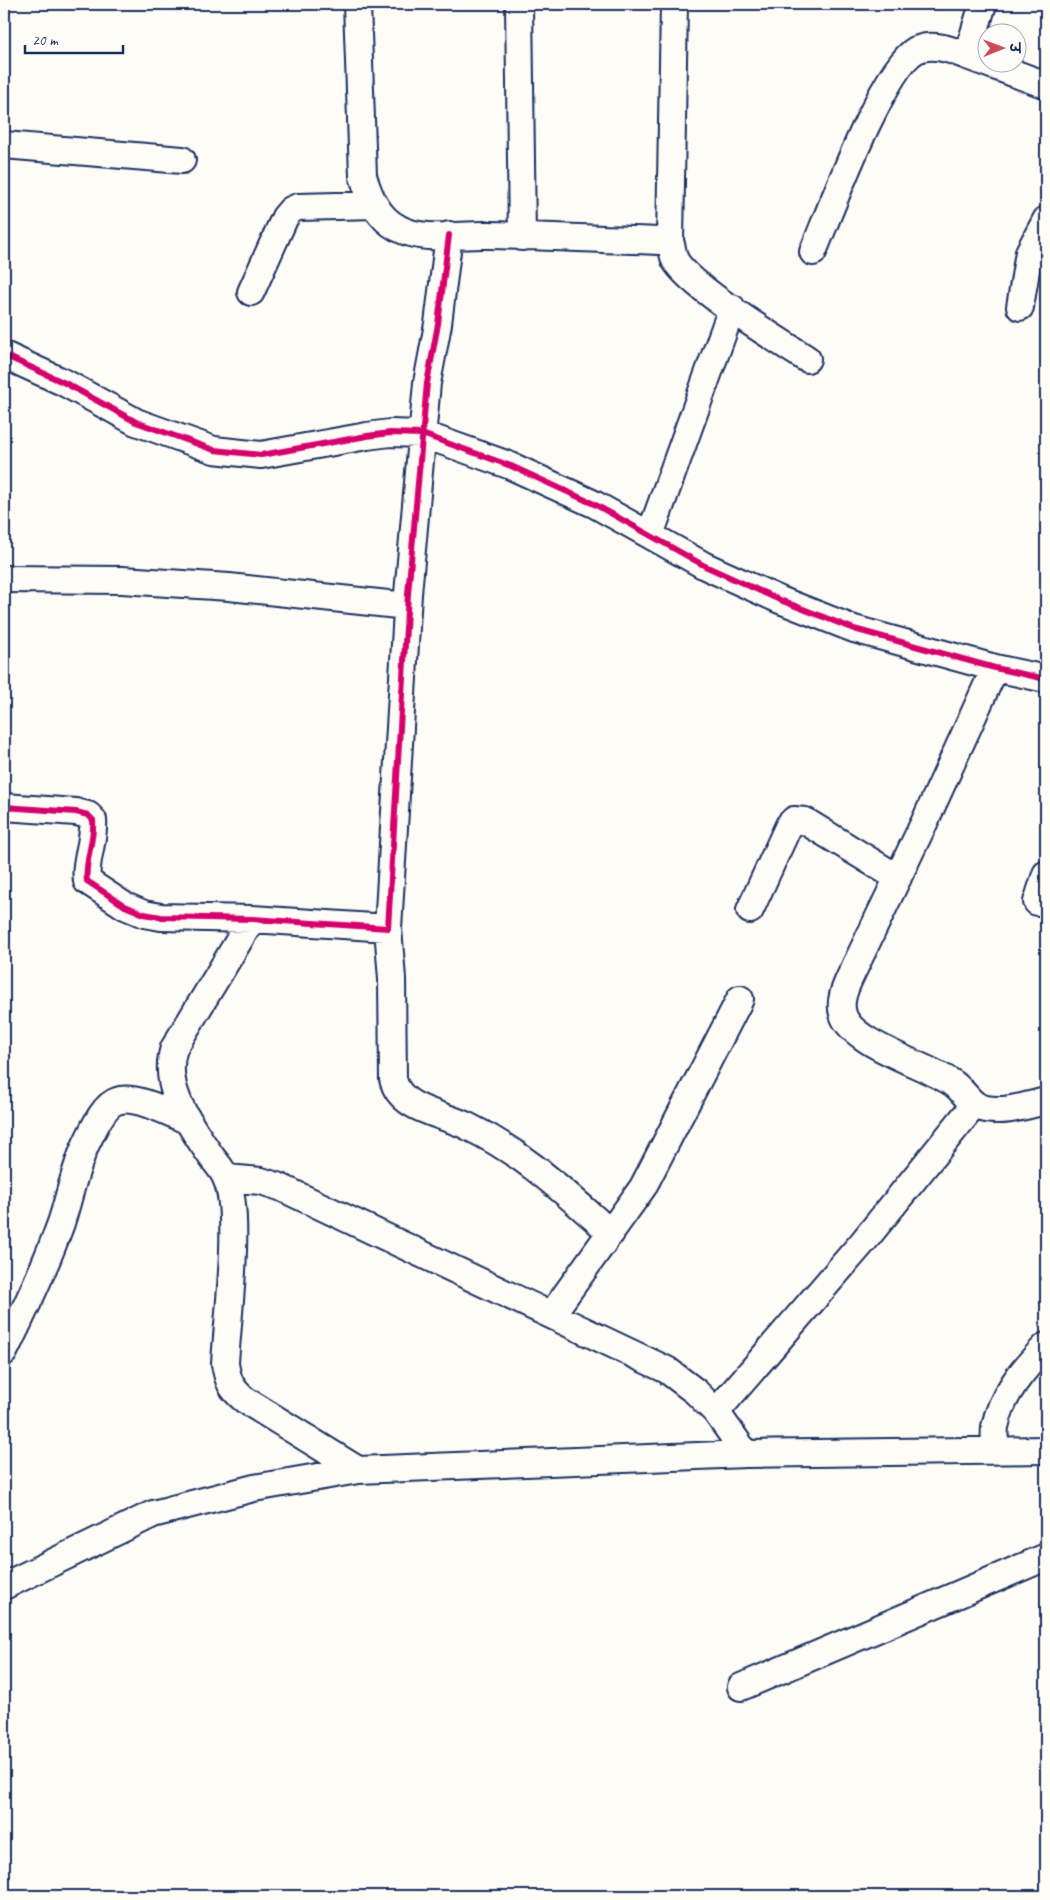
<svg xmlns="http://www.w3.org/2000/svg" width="1050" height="1900" viewBox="0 0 1050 1900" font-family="Caveat,'Playpen Sans Deva',sans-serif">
  <rect width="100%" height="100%" fill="#fdfcf7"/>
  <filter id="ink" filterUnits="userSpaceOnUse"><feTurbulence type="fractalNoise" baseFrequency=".02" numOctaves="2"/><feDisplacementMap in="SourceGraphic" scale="10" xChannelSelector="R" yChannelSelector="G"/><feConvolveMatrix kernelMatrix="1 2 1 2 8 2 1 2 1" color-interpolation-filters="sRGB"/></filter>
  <g filter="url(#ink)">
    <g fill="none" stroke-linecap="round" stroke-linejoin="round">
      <defs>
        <path id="street" d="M357 4 363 176C369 196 378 218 398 228 423 242 459 234 488 235 548 236 609 240 670 241
          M519 4 522 237
          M674 4 670 241C672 247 673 255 675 260 690 287 778 340 807 359
          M983 4 967 56 1046 85
          M4 145 182 160
          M813 252C830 211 883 68 916 50 932 42 952 50 967 56
          M251 292 285 217 291 210 298 207 375 205
          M1020 307 1029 252 1046 220
          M4 355 65 383 136 422 214 450 261 455 367 436 390 433 422 434 511 466 594 504 705 566 780 600 854 629 995 668 1046 679
          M650 535 732 308
          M4 579 122 580 229 587 407 606
          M995 668 925 821 850 977C845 988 839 1001 843 1014 851 1044 929 1066 954 1084 966 1093 970 1106 986 1109 1005 1113 1028 1105 1046 1101
          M4 807 76 812 88 815 93 820C95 841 84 861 87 881L125 906 144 914 161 917 252 919 388 928 408 594 427 383 438 324 449 235
          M1037 902 1046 874
          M750 910 789 825 794 820 805 821 898 878
          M252 919 174 1048C161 1087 190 1125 211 1156 216 1163 223 1170 226 1178 242 1212 227 1322 225 1364 228 1381 231 1389 245 1400L358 1470
          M388 928 392 979 393 1079C400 1110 441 1113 467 1126 525 1154 563 1191 611 1233
          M227 1178 261 1181 280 1187 667 1370 696 1392 716 1412 746 1454
          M552 1314 643 1187 740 999
          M4 1352C25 1310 45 1267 61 1223 70 1196 75 1166 88 1140 94 1128 104 1105 117 1101 135 1094 171 1114 189 1121
          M716 1412 863 1242 974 1105
          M995 1450C995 1443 994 1434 995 1427 1001 1395 1024 1368 1046 1346
          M4 1586 153 1514 254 1488 358 1470 746 1454 1046 1450
          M741 1687 1046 1557"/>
      </defs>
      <use href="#street" stroke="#1b2f5e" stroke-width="30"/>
      <use href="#street" stroke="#fdfcf7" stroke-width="26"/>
      <defs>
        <path id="cycleway" d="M4 355 65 383 136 422 214 450 261 455 367 436 390 433 422 434 511 466 594 504 705 566 780 600 854 629 995 668 1046 679
          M4 807 76 812 88 815 93 820C95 841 84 861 87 881L125 906 144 914 161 917 252 919 388 928 408 594 427 383 438 324 449 235"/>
      </defs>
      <use href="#cycleway" stroke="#fdfcf7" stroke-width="9"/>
      <use href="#cycleway" stroke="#d6006c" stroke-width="6"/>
    </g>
  </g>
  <rect width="1050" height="1900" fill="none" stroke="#fdfcf7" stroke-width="20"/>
  <rect x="10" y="10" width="1030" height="1880" fill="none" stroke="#1b2f5e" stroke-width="2" filter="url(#ink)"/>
  <g transform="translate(1002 48) rotate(89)"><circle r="24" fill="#fdfcf7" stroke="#a3aaba"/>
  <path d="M0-4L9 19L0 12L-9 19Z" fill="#d1495b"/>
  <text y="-8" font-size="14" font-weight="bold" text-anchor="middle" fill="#1b2f5e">उ</text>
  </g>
  <path d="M25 45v8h98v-8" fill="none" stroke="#1b2f5e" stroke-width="2.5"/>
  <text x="32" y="45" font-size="15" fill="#1b2f5e" stroke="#fdfcf7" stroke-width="4" paint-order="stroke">20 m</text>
</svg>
